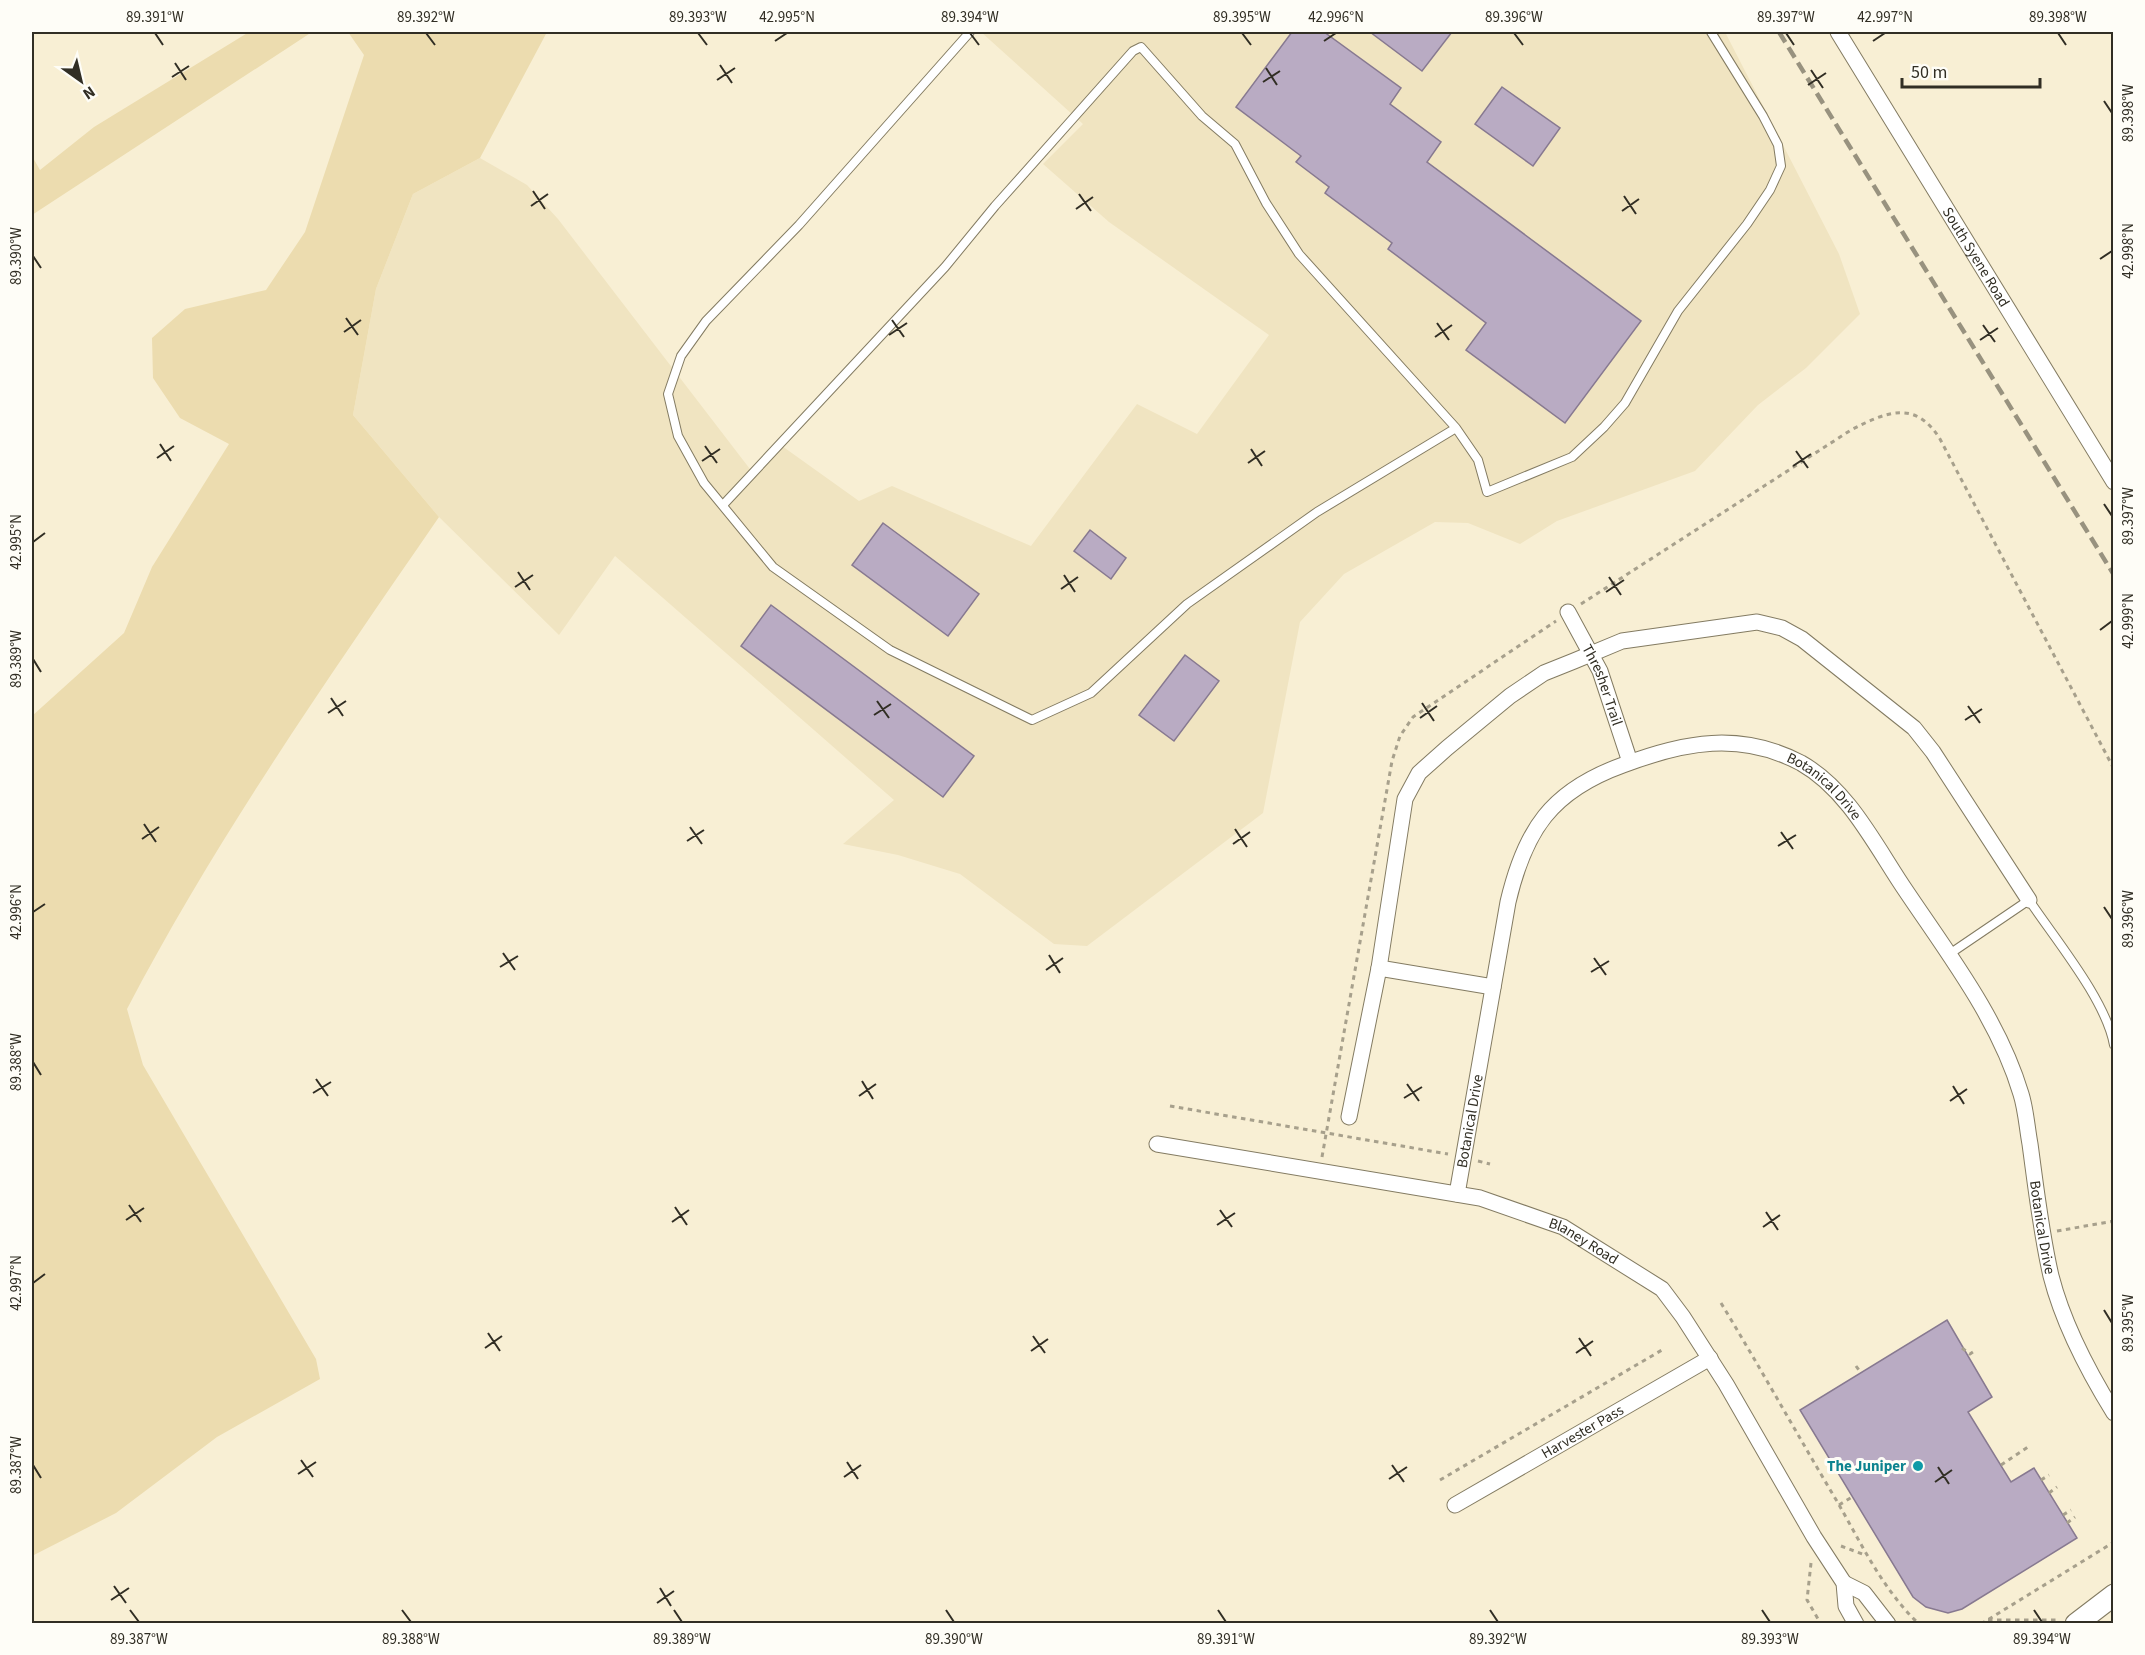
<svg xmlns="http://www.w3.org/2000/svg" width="2145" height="1655" viewBox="0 0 2145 1655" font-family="'Source Sans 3',sans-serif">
  <rect width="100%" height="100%" fill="#f8efd4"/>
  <path fill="#f0e4c1" d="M981 32H1725L1839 254 1860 314 1806 368 1758 405 1695 471 1557 521 1520 544 1468 523 1435 522 1344 574 1300 622 1263 813 1087 946 1054 944 960 874 898 855 843 844 894 800 615 556 559 635 439 517 353 415 376 289 413 194 480 158 527 185 558 219 753 473 782 446 859 501 892 486 1031 546 1137 404 1197 434 1269 335 1109 222 1043 164 1083 124Z"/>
  <path fill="#ecdcaf" d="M249 32H312L32 215V156L40 170 94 127Z
    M348 32H547L480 158 413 194 376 289 353 415 439 517C329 677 217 837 127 1009L143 1065 316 1359 320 1379 217 1437 116 1513 32 1556V716L124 633 152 567 229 444 180 418 153 378 152 338 185 309 266 290 305 232 364 55Z"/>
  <path fill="#b9abc3" stroke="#877990" stroke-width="1.5" d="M1292 32H1324L1401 88 1390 104 1441 142 1427 162 1641 321 1565 423 1466 350 1486 323 1388 249 1392 243 1325 193 1329 187 1296 162 1301 156 1236 107Z
    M1370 32H1452L1422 71Z
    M1502 87 1560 128 1533 166 1475 124Z
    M883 523 979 594 948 636 852 565Z
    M1090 530 1126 558 1111 579 1074 551Z
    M771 605 974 756 943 797 741 646Z
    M1185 655 1219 681 1174 741 1139 715Z
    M1947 1320 1992 1397 1968 1412 2011 1482 2034 1468 2077 1538 1962 1609 1948 1613 1926 1607 1913 1597 1800 1410Z"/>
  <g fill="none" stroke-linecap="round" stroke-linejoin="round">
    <defs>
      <path id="lane" d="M970 32 799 225 706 321 681 356 668 394 678 436 704 483 773 567 890 650 1032 720 1091 693 1187 604 1317 512 1456 428
        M723 505 945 267 995 206 1133 51 1141 47 1202 116 1235 144 1266 203 1299 254 1456 428 1478 460 1487 492 1572 457 1604 427 1625 403 1678 311 1747 224 1770 190 1781 166 1778 145 1763 116 1711 32
        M1948 955 2029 900C2055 939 2106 1000 2114 1045"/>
      <g id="street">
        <path id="s1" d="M1838 32 2114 482"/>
        <path id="s2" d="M1568 612 1600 671 1630 762"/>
        <path d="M1493 987 1379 968 1405 799 1419 773 1447 748 1510 696 1544 673 1574 661 1622 641 1757 622 1782 628 1802 639 1914 728 1933 752 2029 900"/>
        <path d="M1349 1117 1379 968"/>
        <path id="s3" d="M1157 1144 1480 1198 1563 1227 1662 1289 1683 1317 1726 1384 1814 1537 1844 1583 1846 1606 1856 1624"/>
        <path id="s4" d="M1457 1194 1508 902C1525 830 1551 791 1623 765 1684 742 1740 731 1801 763 1849 790 1876 847 1906 891 1949 955 1999 1020 2021 1094 2026 1110 2027 1128 2030 1144 2036 1188 2041 1233 2051 1276 2063 1323 2088 1371 2114 1413"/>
        <path id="s5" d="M1455 1505 1710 1358"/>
        <path d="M1844 1583 1864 1593 1888 1624"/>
      </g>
      <path id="secondary" d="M2076 1624 2114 1595"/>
    </defs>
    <use href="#lane" stroke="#837b62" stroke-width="10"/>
    <use href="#street" stroke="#837b62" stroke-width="17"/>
    <use href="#secondary" stroke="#837b62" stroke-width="23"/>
    <path stroke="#a7a08c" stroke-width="3" stroke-dasharray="4.5 4.5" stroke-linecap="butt" d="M1581 604 1851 430C1886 412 1915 399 1940 439L2114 769
      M1170 1106 1448 1154
      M1322 1157 1392 761 1400 736 1413 717 1556 621
      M1478 1161 1490 1164
      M2057 1231 2114 1221
      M1721 1303C1761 1369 1798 1436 1838 1503 1862 1545 1883 1590 1919 1624
      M1962 1348 1970 1354 1973 1352
      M1856 1366 1861 1373
      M2001 1465 2028 1447
      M1440 1480 1662 1350
      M2041 1480 2049 1475
      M2049 1493 2057 1487
      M1839 1505 1852 1497
      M2063 1515 2071 1510
      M2067 1523 2075 1517
      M1841 1546 1865 1555
      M1811 1563 1807 1600 1821 1624
      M1988 1620H2059
      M1981 1624 2114 1542"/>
    <use href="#lane" stroke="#fff" stroke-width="8"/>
    <use href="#street" stroke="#fff" stroke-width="15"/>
    <use href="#secondary" stroke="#fff" stroke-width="21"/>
    <path stroke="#98927f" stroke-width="4.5" stroke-dasharray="12 6" stroke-linecap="butt" d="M1779 32 2114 575"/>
  </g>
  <path fill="none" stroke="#312e24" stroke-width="2" d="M155 33 163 45M426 33 435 45M698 33 707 45M970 33 979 45M1242 33 1251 45M1514 33 1523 45M1786 33 1794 45M2058 33 2066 45M775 41 787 33M1324 41 1336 33M1873 41 1885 33M175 63 186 80M720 65 732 83M1266 68 1277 85M1811 70 1823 88M172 77 189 66M717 80 735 68M1263 82 1280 71M1808 85 1826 73M2104 101 2112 113M533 191 545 209M1079 194 1091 211M1624 196 1636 214M531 206 548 194M1076 209 1093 197M1622 211 1639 199M33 256 41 268M2100 259 2112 251M346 318 358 335M892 320 904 337M1437 323 1449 340M1983 325 1995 342M344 332 361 320M889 335 907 323M1435 337 1452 325M1980 340 1998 328M160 444 171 461M705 446 717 463M1251 449 1262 466M1796 451 1808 468M157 458 174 446M702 461 720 449M1248 463 1265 451M1793 466 1811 454M2104 504 2112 516M33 542 45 533M518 572 530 590M1064 575 1075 592M1609 577 1621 595M515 587 533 575M1061 589 1078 577M1606 592 1624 580M2100 630 2112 621M33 659 41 672M331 698 343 716M877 701 889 718M1422 703 1434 721M1968 706 1980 723M328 713 346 701M874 715 891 704M1420 718 1437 706M1965 720 1982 709M144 824 156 842M690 827 702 844M1235 829 1247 847M1781 832 1793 849M142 839 159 827M687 841 704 830M1233 844 1250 832M1778 846 1796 835M2104 907 2112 919M33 912 45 904M503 953 515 970M1049 955 1060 973M1594 958 1606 975M500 967 518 956M1046 970 1063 958M1591 972 1609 961M33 1062 41 1075M316 1079 328 1096M862 1081 873 1099M1407 1084 1419 1101M1953 1086 1964 1104M313 1093 331 1082M859 1096 876 1084M1404 1098 1422 1087M1950 1101 1967 1089M129 1205 141 1222M675 1207 687 1225M1220 1210 1232 1227M1766 1212 1778 1230M126 1220 144 1208M672 1222 689 1210M1217 1225 1235 1213M1763 1227 1780 1215M33 1283 45 1274M2104 1310 2112 1323M488 1333 500 1351M1033 1336 1045 1353M1579 1338 1591 1356M485 1348 502 1336M1031 1351 1048 1339M1576 1353 1593 1341M301 1460 313 1477M847 1462 858 1479M33 1465 41 1478M1392 1465 1404 1482M1938 1467 1949 1484M298 1474 316 1462M844 1477 861 1465M1389 1479 1407 1467M1935 1482 1952 1470M114 1586 126 1603M660 1588 671 1606M111 1600 129 1588M657 1603 674 1591M130 1610 139 1622M402 1610 411 1622M674 1610 682 1622M946 1610 954 1622M1218 1610 1226 1622M1490 1610 1498 1622M1762 1610 1770 1622M2034 1610 2042 1622"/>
  <circle fill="#0f9aa8" stroke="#fefdf7" stroke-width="2" cx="1918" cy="1466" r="6"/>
  <g text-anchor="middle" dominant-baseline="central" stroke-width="6" stroke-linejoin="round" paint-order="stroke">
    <g font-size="15" fill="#312e24" stroke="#fefdf7">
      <text stroke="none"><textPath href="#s1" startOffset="264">South Syene Road</textPath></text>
      <text stroke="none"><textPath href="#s2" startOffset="81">Thresher Trail</textPath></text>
      <text stroke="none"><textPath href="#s4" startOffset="702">Botanical Drive</textPath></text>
      <text stroke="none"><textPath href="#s4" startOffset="74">Botanical Drive</textPath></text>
      <text stroke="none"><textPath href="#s4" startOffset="1206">Botanical Drive</textPath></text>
      <text stroke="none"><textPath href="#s3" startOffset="440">Blaney Road</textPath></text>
      <text stroke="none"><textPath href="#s5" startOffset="147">Harvester Pass</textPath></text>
    </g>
    <g font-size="15" font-weight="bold" fill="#0d838f" stroke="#fefdf7" text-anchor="end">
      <text x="1906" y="1466">The Juniper</text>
    </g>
  </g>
  <rect width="2145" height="1655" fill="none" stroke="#fefdf7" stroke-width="66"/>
  <g transform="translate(81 81) rotate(146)" stroke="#fefdf7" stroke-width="4.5" paint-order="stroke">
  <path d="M0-4.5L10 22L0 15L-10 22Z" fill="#312e24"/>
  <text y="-9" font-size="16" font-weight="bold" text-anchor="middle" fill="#312e24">N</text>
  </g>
  <path d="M1902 78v9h138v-9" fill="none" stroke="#312e24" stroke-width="3"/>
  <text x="1911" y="78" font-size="18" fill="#312e24" stroke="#fefdf7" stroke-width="4.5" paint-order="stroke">50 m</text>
  <rect x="33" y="33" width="2079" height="1589" fill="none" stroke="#312e24" stroke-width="2"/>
  <g font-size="15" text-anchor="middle" fill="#312e24">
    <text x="155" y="22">89.391°W</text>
    <text x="426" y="22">89.392°W</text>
    <text x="698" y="22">89.393°W</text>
    <text x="787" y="22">42.995°N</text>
    <text x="970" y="22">89.394°W</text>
    <text x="1242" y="22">89.395°W</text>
    <text x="1336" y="22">42.996°N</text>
    <text x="1514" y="22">89.396°W</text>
    <text x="1786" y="22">89.397°W</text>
    <text x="1885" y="22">42.997°N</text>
    <text x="2058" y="22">89.398°W</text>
    <text transform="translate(2128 113) rotate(-90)" y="5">89.398°W</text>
    <text transform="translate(2128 251) rotate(-90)" y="5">42.998°N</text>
    <text transform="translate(16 256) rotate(-90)" y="5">89.390°W</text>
    <text transform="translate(2128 516) rotate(-90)" y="5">89.397°W</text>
    <text transform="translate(16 542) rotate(-90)" y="5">42.995°N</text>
    <text transform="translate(2128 621) rotate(-90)" y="5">42.999°N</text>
    <text transform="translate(16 659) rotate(-90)" y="5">89.389°W</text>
    <text transform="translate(16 912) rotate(-90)" y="5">42.996°N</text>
    <text transform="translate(2128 919) rotate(-90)" y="5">89.396°W</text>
    <text transform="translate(16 1062) rotate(-90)" y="5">89.388°W</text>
    <text transform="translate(16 1283) rotate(-90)" y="5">42.997°N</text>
    <text transform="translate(2128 1323) rotate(-90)" y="5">89.395°W</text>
    <text transform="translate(16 1465) rotate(-90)" y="5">89.387°W</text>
    <text x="139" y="1644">89.387°W</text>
    <text x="411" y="1644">89.388°W</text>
    <text x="682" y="1644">89.389°W</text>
    <text x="954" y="1644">89.390°W</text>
    <text x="1226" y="1644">89.391°W</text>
    <text x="1498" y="1644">89.392°W</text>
    <text x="1770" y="1644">89.393°W</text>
    <text x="2042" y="1644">89.394°W</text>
  </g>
</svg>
